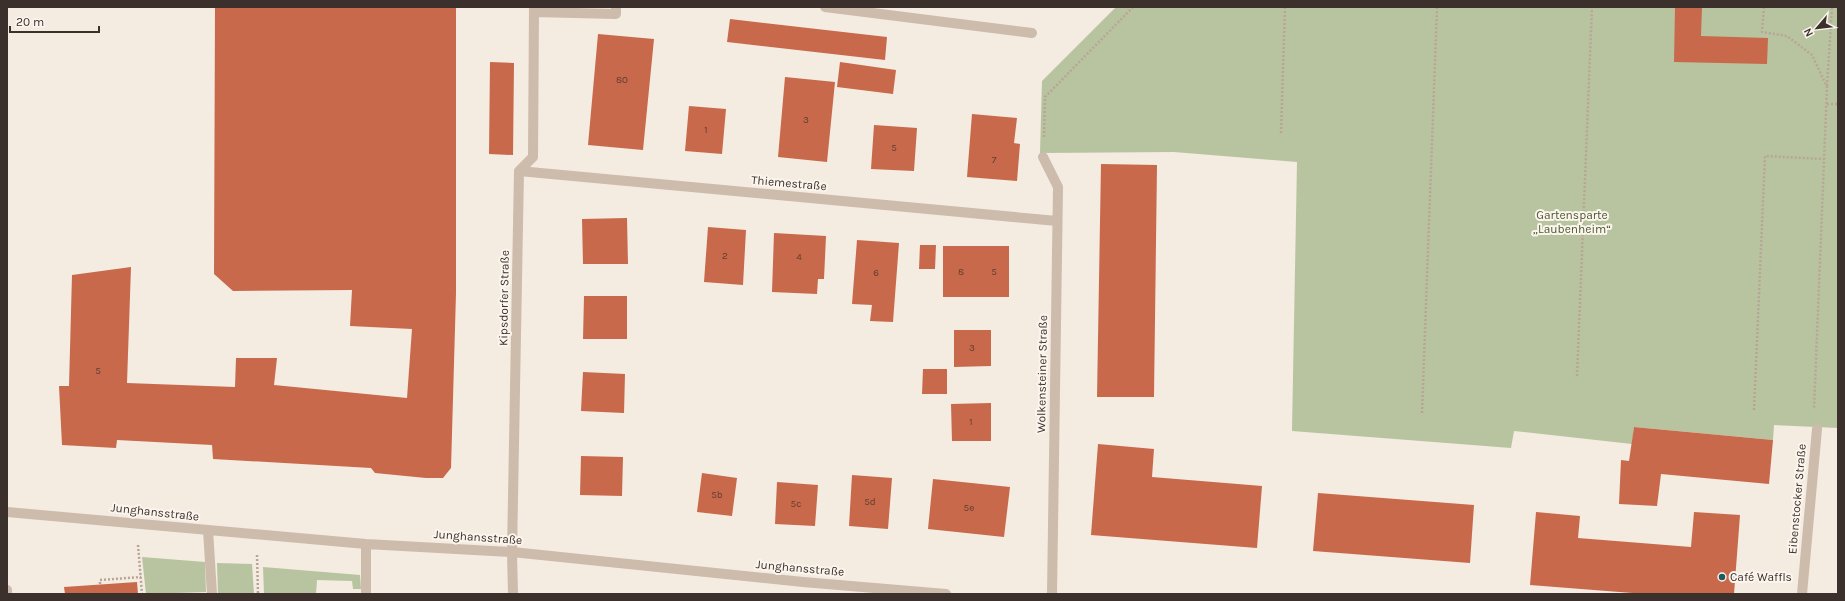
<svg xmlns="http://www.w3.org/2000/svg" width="1845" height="601" viewBox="0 0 1845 601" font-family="Karla,sans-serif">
  <rect width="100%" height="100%" fill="#f4ebe1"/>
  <path fill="#b8c4a0" d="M1116 7H1838V428L1774 425 1773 440 1634 427 1632 444 1514 431 1511 448 1292 431 1297 162 1174 152 1040 153 1042 81Z
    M142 557 205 562 206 592 146 594Z
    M217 563 252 564 254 594H218Z
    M263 567 360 575 361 589H353L352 581 317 580 316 594H264Z"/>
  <path fill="#c8694b" d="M215 7H456V293L451 468 443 478H426L375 473 371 468 213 459 212 445 117 440 116 448 62 445 59 386H69L72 275 131 267 127 383 235 387 236 358H277L274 385 407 398 412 329 350 326 352 290 233 291 214 274Z
    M1675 7H1702L1701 36 1768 38 1767 64 1674 62Z
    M730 19 887 37 885 60 727 42Z
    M598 34 654 39 643 150 588 145Z
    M490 62 514 63 513 155 489 154Z
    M840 62 896 70 893 94 837 87Z
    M785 77 835 82 827 162 778 157Z
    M689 106 726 109 722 154 685 151Z
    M972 114 1017 118 1014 143 1020 144 1017 181 967 177Z
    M874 125 917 128 914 171 871 169Z
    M1101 164 1157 165 1154 397H1097Z
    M627 218 628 264H583L582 219Z
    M708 227 746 230 743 285 704 282Z
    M774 233 826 236 824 279H818L817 294 772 292Z
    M857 240 899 243 893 322 870 321 872 305 852 304Z
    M920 245H936L935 269H919Z
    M943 246H1009V297H943Z
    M584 296H627V339H583Z
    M954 330H991V366L954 367Z
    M923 369H947V394H922Z
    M583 372 625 374 624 413 581 411Z
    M991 403V441H952L951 404Z
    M1634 427 1773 440 1769 484 1661 474 1657 506 1619 504 1621 460 1629 461Z
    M1098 444 1154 449 1152 477 1262 486 1257 548 1091 535Z
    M581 456 623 457 622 496 580 495Z
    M702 473 737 478 732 516 697 512Z
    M852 475 892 478 888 529 849 526Z
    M933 479 1010 487 1004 537 928 529Z
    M777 482 818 485 815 526 775 524Z
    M1318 493 1474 505 1470 563 1313 551Z
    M1536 512 1580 516 1578 538 1691 547 1694 512 1740 515 1734 594H1645L1530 585Z
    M137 582 138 594H65L64 587Z"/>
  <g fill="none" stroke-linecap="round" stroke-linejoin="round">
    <path stroke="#b9a596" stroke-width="2.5" stroke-dasharray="2 2" stroke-linecap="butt" d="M1764 7 1762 32 1787 36 1812 55 1827 87 1814 409
      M1827 86 1832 7
      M1827 104H1838
      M1281 133 1285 7
      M1044 137 1045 97 1133 7
      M1577 376 1592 7
      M1754 410 1765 156 1824 159
      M1422 413 1437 7
      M138 545 142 594
      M257 555 258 594
      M100 584V580L141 577"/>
    <path stroke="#cdbbac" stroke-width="10" d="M825 7 1032 33
      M534 12 616 14V7
      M1043 157 1058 187 1052 594
      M519 171 1057 221
      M7 512 366 544 512 552 803 582 946 594
      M208 530 212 594
      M7 590V594
      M366 594V544
      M513 594 512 552 519 171 533 157 534 7
      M1802 594 1817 429"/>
  </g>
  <circle fill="#1f5a5e" stroke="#fbf5ee" stroke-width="1.5" cx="1722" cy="577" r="4"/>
  <g text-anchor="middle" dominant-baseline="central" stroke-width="4" stroke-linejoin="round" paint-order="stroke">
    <g font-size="10" fill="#5e3e33">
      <text x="622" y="80">80</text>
      <text x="806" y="120">3</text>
      <text x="706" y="130">1</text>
      <text x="894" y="148">5</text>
      <text x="994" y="160">7</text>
      <text x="725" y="256">2</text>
      <text x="799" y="257">4</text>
      <text x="961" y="272">8</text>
      <text x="994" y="272">5</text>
      <text x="876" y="273">6</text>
      <text x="972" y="348">3</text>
      <text x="98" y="371">5</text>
      <text x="971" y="422">1</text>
      <text x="717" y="495">5b</text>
      <text x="870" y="502">5d</text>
      <text x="796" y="504">5c</text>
      <text x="969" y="508">5e</text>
    </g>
    <g font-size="12" fill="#3b302b" stroke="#fbf5ee">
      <text transform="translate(789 183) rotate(5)">Thiemestraße</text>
      <text transform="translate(504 298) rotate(-89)">Kipsdorfer Straße</text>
      <text transform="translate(1042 374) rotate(-89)">Wolkensteiner Straße</text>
      <text transform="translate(1797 499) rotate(-85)">Eibenstocker Straße</text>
      <text transform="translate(155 512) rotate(6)">Junghansstraße</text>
      <text transform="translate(478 537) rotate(4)">Junghansstraße</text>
      <text transform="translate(800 568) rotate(5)">Junghansstraße</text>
    </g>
    <g font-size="12" fill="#4a5a2e" stroke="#fbf5ee">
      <text x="1572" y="215">Gartensparte<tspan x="1572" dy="14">„Laubenheim“</tspan></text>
    </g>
    <g font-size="12" fill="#3b302b" stroke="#fbf5ee" text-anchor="start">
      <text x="1730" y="577">Café Waffls</text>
    </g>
  </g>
  <rect width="1845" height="601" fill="none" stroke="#3b302b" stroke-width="16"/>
  <g transform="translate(1817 28) rotate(242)" stroke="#fbf5ee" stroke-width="3" paint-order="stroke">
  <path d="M0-3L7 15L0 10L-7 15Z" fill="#3b302b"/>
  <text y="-6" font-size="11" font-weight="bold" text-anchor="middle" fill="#3b302b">N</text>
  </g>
  <path d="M10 26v6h89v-6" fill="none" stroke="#3b302b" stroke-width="2"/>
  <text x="16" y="26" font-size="12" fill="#3b302b" stroke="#fbf5ee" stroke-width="3" paint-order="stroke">20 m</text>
</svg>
